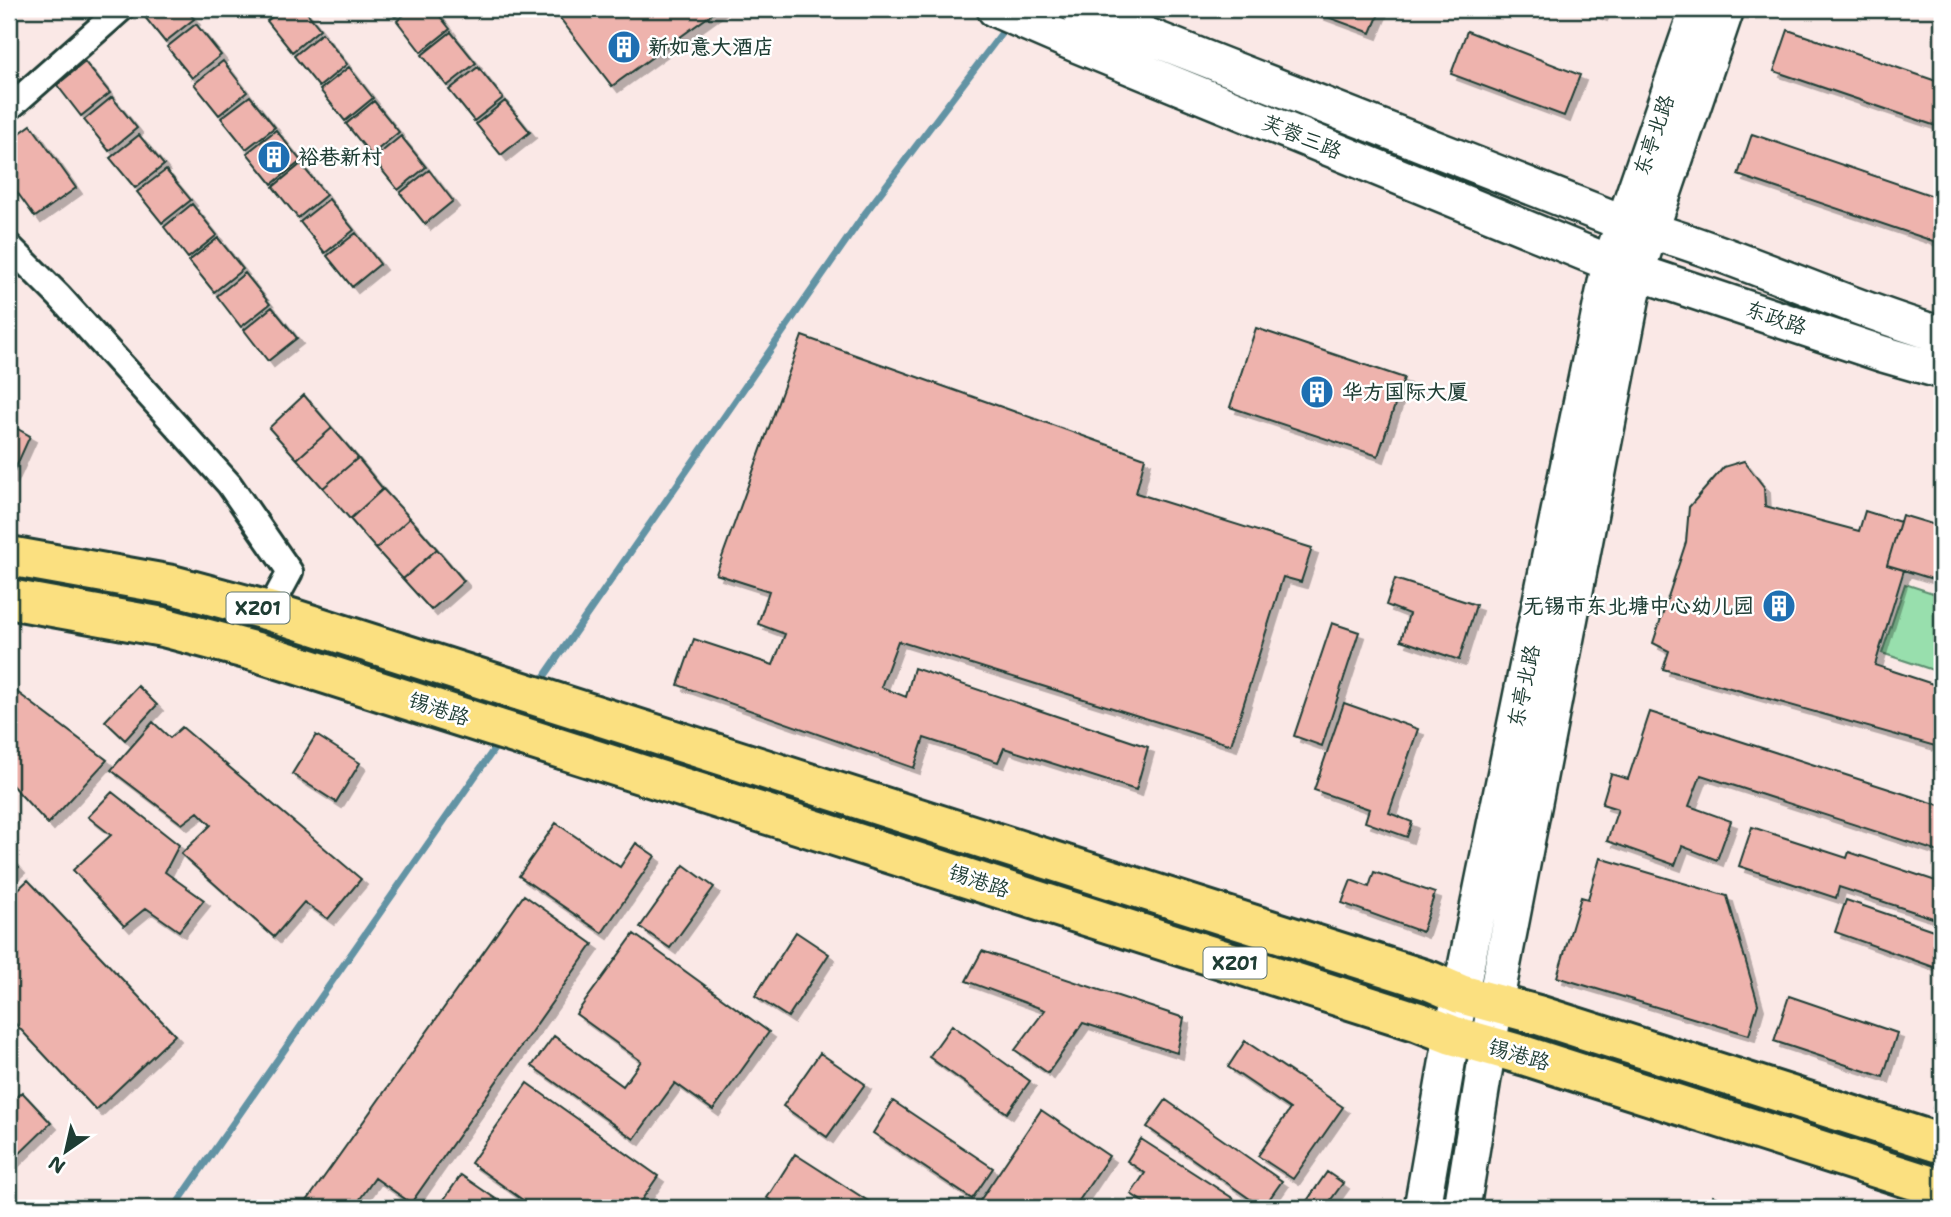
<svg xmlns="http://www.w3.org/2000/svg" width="1951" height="1217" viewBox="0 0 1951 1217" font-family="'Shantell Sans','LXGW WenKai TC',sans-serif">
  <defs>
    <filter id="shadow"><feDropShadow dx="6" dy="6" stdDeviation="0" flood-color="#0004"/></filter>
  </defs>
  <rect width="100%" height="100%" fill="#fae8e6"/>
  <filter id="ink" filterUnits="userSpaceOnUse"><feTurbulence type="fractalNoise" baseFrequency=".0143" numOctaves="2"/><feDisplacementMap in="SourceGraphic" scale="14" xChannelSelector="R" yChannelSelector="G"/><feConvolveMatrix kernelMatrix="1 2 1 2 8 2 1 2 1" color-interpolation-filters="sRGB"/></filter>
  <g filter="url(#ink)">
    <path fill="#98dfad" stroke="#5c8e70" stroke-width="2" d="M1905 584 1942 596V673L1882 653Z"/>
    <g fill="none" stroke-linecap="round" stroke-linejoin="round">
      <path stroke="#6293a4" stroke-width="7" d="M539 684 866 212 1007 26
        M174 1208 499 742"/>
    </g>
    <path fill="#eeb3ad" stroke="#1f3d34" stroke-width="2" filter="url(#shadow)" d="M143 9H186L194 19 165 42 140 11Z
      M282 9H304L320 29 292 52 267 21Z
      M388 9H406L395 17Z
      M411 9H434L450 29 421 52 397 21Z
      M553 9H719L612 86Z
      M1306 9H1381L1371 33Z
      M1585 9H1604L1601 15Z
      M196 24 221 55 192 78 167 47Z
      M1788 30 1942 83V128L1774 71Z
      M1467 31 1580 75 1564 116 1451 74Z
      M451 32 476 63 447 86 422 55Z
      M322 33 347 64 319 87 294 56Z
      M223 61 247 92 219 115 194 84Z
      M85 62 110 93 81 116 57 85Z
      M349 67 373 98 345 121 320 90Z
      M478 67 503 98 474 121 449 90Z
      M250 96 275 127 246 149 221 118Z
      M112 97 137 128 109 151 84 120Z
      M374 101 399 132 371 155 346 124Z
      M505 101 530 132 501 155 476 124Z
      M31 125 76 188 35 217 9 181V141Z
      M276 130 301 161 272 184 247 153Z
      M1752 134 1942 199V244L1738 175Z
      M139 135 164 165 135 188 110 158Z
      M401 136 426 167 398 190 373 159Z
      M301 164 326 195 298 218 273 187Z
      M166 170 191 200 162 223 137 192Z
      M429 170 453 201 425 224 400 193Z
      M329 199 354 230 325 253 300 222Z
      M192 204 217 235 188 258 164 227Z
      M356 233 380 264 352 287 327 256Z
      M218 238 243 269 214 292 189 261Z
      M245 273 270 304 241 327 217 296Z
      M272 307 297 338 268 361 244 330Z
      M1256 328 1404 378 1378 456 1230 407Z
      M802 336 1145 458 1136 493 1312 548 1301 582 1283 577 1231 745 898 641 881 687 906 697 914 668 1148 747 1136 790 1004 748 998 762 924 738 914 768 678 685 694 639 773 665 785 634 758 624 769 591 716 574Z
      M304 395 332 428 297 459 269 428Z
      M9 424 30 436 11 478 9 477Z
      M332 428 358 458 323 488 297 459Z
      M358 458 383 489 350 519 323 488Z
      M1744 461 1764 487 1765 506 1859 531 1865 511 1900 522 1887 565 1904 570 1875 665 1942 687V748L1663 669 1669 651 1653 643 1686 542 1689 507 1724 467Z
      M383 489 410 518 376 549 350 519Z
      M1902 515 1942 527V582L1887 565Z
      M410 518 437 549 403 579 376 549Z
      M437 549 464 581 431 610 403 579Z
      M1395 579 1476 605 1459 660 1401 640 1409 614 1386 605Z
      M1332 623 1359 632 1322 746 1294 736Z
      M9 686 107 760 48 824 9 782Z
      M138 686 157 705 125 740 105 721Z
      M1344 703 1418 729 1389 813 1412 822 1407 837 1365 822 1369 809 1314 790Z
      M1650 712 1942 806V853L1701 775 1689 806 1731 821 1717 860 1682 846 1675 865 1607 841 1618 809 1602 804 1611 774 1628 779Z
      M153 722 170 738 182 727 361 879 328 919 304 902 274 937 181 854 211 825 198 812 182 824 111 770Z
      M316 735 360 763 336 802 292 774Z
      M112 792 179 845 165 872 204 900 179 931 146 908 124 926 73 870 111 835 88 817Z
      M556 823 620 867 636 843 655 856 602 933 519 876Z
      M1752 827 1847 858 1849 852 1942 883V921L1839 887 1836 898 1739 866Z
      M9 856 19 867 9 876Z
      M1600 858 1727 896 1758 1004 1749 1035 1557 977 1581 897 1588 899Z
      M684 865 714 887 670 948 640 927Z
      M1374 872 1435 893 1422 932 1342 903 1351 880 1369 887Z
      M28 880 175 1035 96 1110 9 1017V898Z
      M524 895 593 944 411 1203 375 1178 360 1199 372 1208H302Z
      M1846 900 1942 933V970L1835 932Z
      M796 932 829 954 788 1017 755 996Z
      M634 934 769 1032 713 1110 675 1083 634 1139 532 1066 554 1036 623 1086 641 1061 576 1014Z
      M982 951 1184 1018 1177 1053 1083 1023 1048 1073 1015 1050 1045 1010 966 981Z
      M1789 996 1897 1033 1883 1077 1774 1041Z
      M952 1025 1030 1081 1007 1113 929 1057Z
      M1245 1041 1343 1107 1293 1179 1258 1156 1290 1109 1228 1067Z
      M820 1053 865 1084 827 1137 783 1106Z
      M527 1083 658 1176 636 1208H534L471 1163Z
      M1942 1086V1111L1933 1108Z
      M22 1092 51 1123 9 1164V1103Z
      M1166 1100 1282 1181 1263 1208 1147 1127Z
      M893 1101 993 1168 972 1199 873 1133Z
      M1041 1110 1109 1156 1074 1208H975Z
      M1141 1139 1248 1208H1152L1131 1194 1145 1173 1127 1161Z
      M795 1154 879 1208H784L767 1198Z
      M1327 1172 1343 1183 1330 1201 1341 1208H1302Z
      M461 1175 509 1208H438Z
      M1713 1196 1738 1205 1737 1208H1709Z"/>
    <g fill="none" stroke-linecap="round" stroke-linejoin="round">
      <defs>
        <path id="street" d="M9 108 121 9
          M9 246 59 296 229 484 290 572 269 611"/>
        <path id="secondary" d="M995 9 1078 45 1610 263 1883 354 1942 371
          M1079 9 1624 223C1733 252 1834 303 1942 335
          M1422 1208 1452 1035 1610 263 1698 9
          M1462 1208 1495 1004 1637 270 1726 9"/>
        <path id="primary" d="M9 556 172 585 269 611 1430 981 1460 994 1538 1015 1942 1144
          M9 599 163 627 257 652 1419 1022 1452 1035 1526 1056 1942 1189"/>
      </defs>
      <use href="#street" stroke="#1f3d34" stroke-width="30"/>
      <use href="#secondary" stroke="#1f3d34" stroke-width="40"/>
      <use href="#primary" stroke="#1f3d34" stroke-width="44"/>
      <use href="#street" stroke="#fff" stroke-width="24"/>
      <use href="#secondary" stroke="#fff" stroke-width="35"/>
      <use href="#primary" stroke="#fbe080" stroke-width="38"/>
    </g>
  </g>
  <defs>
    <symbol id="building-disc" viewBox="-11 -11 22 22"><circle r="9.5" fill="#1f6fb2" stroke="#fff"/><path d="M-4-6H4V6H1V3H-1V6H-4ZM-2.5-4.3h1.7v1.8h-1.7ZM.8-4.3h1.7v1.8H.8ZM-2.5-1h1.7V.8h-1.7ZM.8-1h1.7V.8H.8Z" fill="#fff"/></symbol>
  </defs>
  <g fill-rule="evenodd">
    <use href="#building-disc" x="605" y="28" width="38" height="38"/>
    <use href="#building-disc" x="255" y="138" width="38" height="38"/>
    <use href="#building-disc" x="1298" y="373" width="38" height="38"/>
    <use href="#building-disc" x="1760" y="587" width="38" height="38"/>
  </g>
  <g text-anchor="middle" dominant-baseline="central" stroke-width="5" stroke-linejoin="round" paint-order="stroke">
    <g fill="#fff" stroke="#627771" stroke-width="2">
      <rect x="226.5" y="592.5" width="63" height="31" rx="5"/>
      <rect x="1203.5" y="947.5" width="63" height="31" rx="5"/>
    </g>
    <g font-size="19" font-weight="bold" fill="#1f3d34">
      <text x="258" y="608">XZ01</text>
      <text x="1235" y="963">XZ01</text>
    </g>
    <g font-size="21" font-weight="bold" fill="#1f3d34" stroke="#fff" text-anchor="start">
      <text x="648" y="47">新如意大酒店</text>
      <text x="298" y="157">裕巷新村</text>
      <text x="1342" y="392">华方国际大厦</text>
      <text x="1754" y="606" text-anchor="end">无锡市东北塘中心幼儿园</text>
    </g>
    <g font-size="21" fill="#1f3d34" stroke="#fff">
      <text transform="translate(1654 135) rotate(-71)">东亭北路</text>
      <text transform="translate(1302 137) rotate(22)">芙蓉三路</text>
      <text transform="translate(1776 318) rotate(19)">东政路</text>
      <text transform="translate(1524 686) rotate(-78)">东亭北路</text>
      <text transform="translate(439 709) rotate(18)">锡港路</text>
      <text transform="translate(979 881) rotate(18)">锡港路</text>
      <text transform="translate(1519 1055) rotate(16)">锡港路</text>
    </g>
  </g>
  <rect width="1951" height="1217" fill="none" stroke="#fff" stroke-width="35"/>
  <rect x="18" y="18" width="1916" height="1182" fill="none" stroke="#1f3d34" stroke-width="2.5" filter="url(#ink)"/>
  <g transform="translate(66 1151) rotate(214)" stroke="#ffffff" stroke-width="5" paint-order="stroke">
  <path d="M0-5L12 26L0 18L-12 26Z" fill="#1f3d34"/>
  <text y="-10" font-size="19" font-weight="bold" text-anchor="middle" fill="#1f3d34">N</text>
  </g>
</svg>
